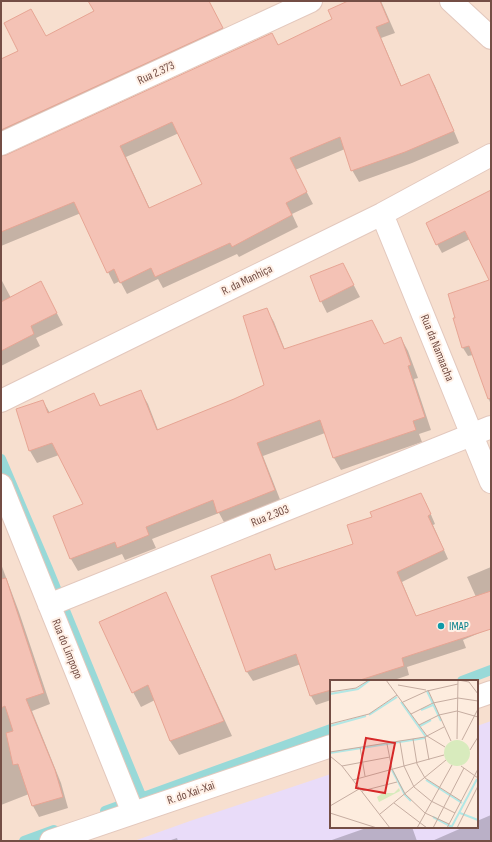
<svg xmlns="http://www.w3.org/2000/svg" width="492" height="842" viewBox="0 0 492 842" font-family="'Sofia Sans Condensed',sans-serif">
  <rect width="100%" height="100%" fill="#fdecde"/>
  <path fill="#f7dfcf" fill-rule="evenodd" d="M1 1H491V841H1ZM331 681H477V827H331Z"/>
  <path fill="#e9dcf9" d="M491 721V841H134L190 821 331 774V827H477V726Z"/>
  <path fill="#0003" fill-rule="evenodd" d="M90 1H208L229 39 1 145V60L95 11Z
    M350 1H381L395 33 381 38 402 87 429 75 435 86 459 143 412 163 359 182 352 170 345 149 295 170 313 204 292 214 298 227 239 257 237 254 163 288 158 279 127 294 120 281 114 284 108 272 81 213 1 246V157L7 156 272 35 279 46 344 15ZM179 133 204 184 150 209 126 157Z
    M491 191V405L473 355 468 356 463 348 490 281 470 239 442 253 437 244Z
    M349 276 360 297 327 313 321 301Z
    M1 279 11 298 47 294 63 325 36 338 40 346 1 366Z
    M267 310 274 322 285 350 384 345 401 338 408 351 418 378 414 379 431 430 419 434 422 442 341 470 334 458 325 433 263 456 281 502 225 524 219 513 152 539 156 548 125 560 122 554 78 571 71 559 54 516 85 504 59 455 37 463 30 451 43 401 50 413 93 394 101 407 141 392 148 404 158 430 235 399 265 385Z
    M426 503 435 524 433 525 448 559 402 582 416 616 476 597 467 577 491 567V628L463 640 466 648 407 667 409 675 391 681H331V700L316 705 311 696 301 664 253 681 247 672 269 556 277 571 354 545Z
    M1 564 19 612 50 704 32 711 61 783 68 808 39 817 33 806 29 794 1 805Z
    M165 594 173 608 232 736 179 755 170 741 155 700 141 707 133 692Z
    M491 815V841H432L464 827H477V821Z
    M369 827H412L417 841H329Z
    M177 838 178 841H168Z"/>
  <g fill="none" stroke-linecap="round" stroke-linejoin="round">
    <path stroke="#98d9d8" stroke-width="10" d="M1 459 48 569 142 798
      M462 681 491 670
      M105 811 331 729
      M24 841 54 830"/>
  </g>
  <path fill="#f4c2b5" stroke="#e7a594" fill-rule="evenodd" d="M88 1H209L223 28 1 130V59L18 51 4 23 31 9 46 36 94 11Z
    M348 1H380L389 22 376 27 401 86 429 74 454 131 405 152 351 171 340 137 290 158 307 192 286 203 292 215 232 247 230 243 155 277 151 268 120 283 114 269 107 273 74 202 1 232V156L6 155 272 33 278 45 332 19 328 10ZM172 122 202 184 149 208 120 146Z
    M491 190V398L488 399 469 346 462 348 453 318H455L448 294 489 280 465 231 436 245 426 223Z
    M343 263 354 285 320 302 310 276Z
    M41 281 57 313 31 326 34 334 1 351V302Z
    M267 308 284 349 372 320 384 344 401 337 411 365 408 366 425 417 413 421 416 430 333 458 320 420 257 443 275 490 217 513 213 500 146 527 149 535 117 548 115 542 70 559 53 516 83 504 52 443 29 451 16 409 43 400 48 413 94 393 100 406 141 390 157 430 234 399 264 385 243 316Z
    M421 493 431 514 428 516 444 550 397 572 416 616 491 591V629L402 658 404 666 357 681H331V690L310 696 296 654 246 672 211 576 270 554 275 570 353 544 347 525 372 517 370 512Z
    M6 578 44 693 26 699 55 770 63 797 32 806 18 764 13 765 6 733 13 731 5 706 1 708V579Z
    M166 592 224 721 170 741 148 685 132 693 99 622Z"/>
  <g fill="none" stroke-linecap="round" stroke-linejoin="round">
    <defs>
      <path id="street" d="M451 1 491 38
        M1 144 311 1
        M382 214 491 482
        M1 401 382 214 491 155
        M1 485 133 813
        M49 605 491 427
        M477 697 491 692
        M51 841 331 746"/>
    </defs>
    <use href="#street" stroke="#e3c8bd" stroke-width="24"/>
    <use href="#street" stroke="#fff" stroke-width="22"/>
  </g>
  <circle fill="#0f9aa8" stroke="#fff0e6" stroke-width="1.5" cx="441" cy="626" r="4"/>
  <g text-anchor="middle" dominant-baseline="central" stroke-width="4" stroke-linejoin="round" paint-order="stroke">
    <g font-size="12" fill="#744e45" stroke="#fff0e6">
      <text transform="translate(156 73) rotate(-25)">Rua 2.373</text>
      <text transform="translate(247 280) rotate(-26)">R. da Manhiça</text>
      <text transform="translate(437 348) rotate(68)">Rua da Namaacha</text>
      <text transform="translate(270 516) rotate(-22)">Rua 2.303</text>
      <text transform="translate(67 649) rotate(68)">Rua do Limpopo</text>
      <text transform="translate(191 793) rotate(-19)">R. do Xai-Xai</text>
    </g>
    <g font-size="12" fill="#0d838f" stroke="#fff0e6" text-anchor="start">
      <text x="449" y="626">IMAP</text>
    </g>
  </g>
  <g transform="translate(330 680)">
    <rect width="148" height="148" fill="#fdecde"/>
    <path d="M114 73a13 13 0 1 1 26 0a13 13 0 1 1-26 0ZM69 108 70 111 49 122 47 117 53 113H64Z" fill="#d8ebbd"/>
    <path fill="none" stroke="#b2e7e5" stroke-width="2" d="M97 11 111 41M0 14 28 9 40 0M71 22 96 57M91 30 103 25M39 35 67 17M0 46 36 36M90 46 101 40M0 73 95 58M62 90 75 115 81 121M96 100 132 123M130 133 148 140M103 137 122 147M121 148 147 99"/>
    <path fill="none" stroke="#c6ada1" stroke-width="1" d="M56 0 97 56 115 67M128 0 139 2 148 14M68 5 96 10M98 10 121 61M0 12 26 8 39 0M73 22 97 11 128 4M81 34 103 23 128 18 148 21M0 44 39 34 67 15M89 45 109 35 127 31 148 37M95 57 99 80M83 59 87 84 95 98 131 121M127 59 128 0M132 60 148 29M70 62 74 86 84 107 101 121 125 133M57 64 62 89 75 114 95 133 119 144M30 67 35 96M140 70 148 57M0 72 95 57 114 47M0 76 12 86 60 148M12 86 60 77M131 86 148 98M23 100 114 75M32 111 67 102M64 123 97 148M0 126 29 109M0 133 47 148M50 134 116 80M87 148 122 85M103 148 134 88M117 148 148 89M127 148 148 106"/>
    <path fill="#d62828" fill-opacity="0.15" stroke="#d62828" stroke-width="2" d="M36 58 65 63 55 113 26 108Z"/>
    <rect width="148" height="148" fill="none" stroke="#744e45" stroke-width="2"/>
  </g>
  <rect width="492" height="842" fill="none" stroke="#744e45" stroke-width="4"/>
</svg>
